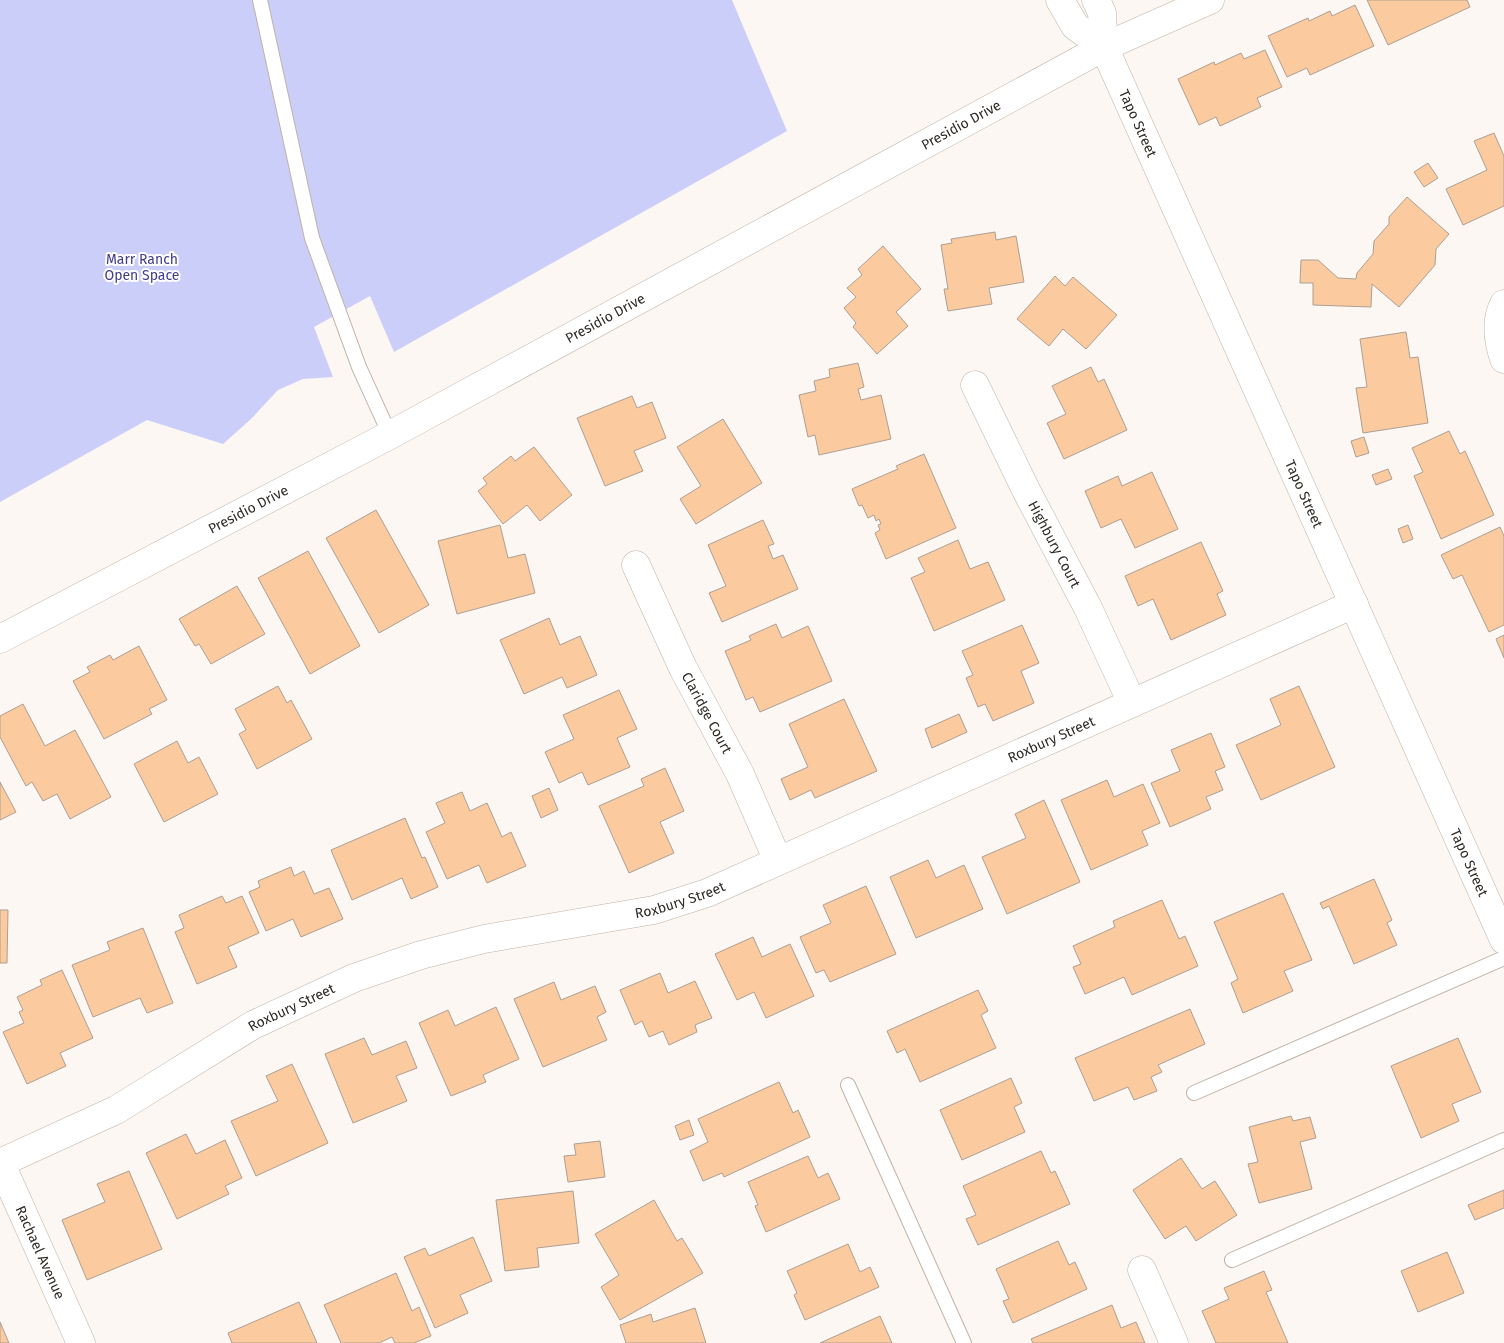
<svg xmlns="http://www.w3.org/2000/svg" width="1504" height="1343" viewBox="0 0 1504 1343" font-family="'Fira Sans',sans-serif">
  <rect width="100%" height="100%" fill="#fdf7f3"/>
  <path fill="#cccefa" d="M0 0H732L787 131 394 352 370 296 314 327 333 377 303 379 278 390 251 419 223 444 147 420 0 502Z"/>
  <path fill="#fbca9f" stroke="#ac9f94" d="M1367 0H1467L1470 7 1388 45Z
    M1355 5 1374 46 1310 75 1307 68 1287 77 1268 36 1308 18 1309 21 1330 11 1332 16Z
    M1265 50 1282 87 1257 98 1261 107 1220 126 1216 117 1199 125 1178 79 1214 62 1215 65 1241 53 1244 59Z
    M1494 133 1504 156V206L1463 225 1446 189 1487 170 1474 141Z
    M1428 163 1438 178 1424 187 1414 172Z
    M1407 197 1449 234 1436 249 1435 265 1399 307 1372 284 1371 307 1313 305V283H1300L1301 260H1318L1338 278 1356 279 1357 273 1373 254 1374 241 1389 224V217Z
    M995 232 996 240 1016 236 1024 282 989 288 992 304 948 311 944 289H948L941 245 952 243 951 239Z
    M883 246 921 289 896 312 908 326 877 354 853 327 856 323 844 308 856 297 847 288 862 275 858 269Z
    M1055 276 1065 286 1073 277 1117 315 1086 349 1063 329 1049 346 1017 319Z
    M1406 332 1410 358 1418 357 1428 423 1363 433 1356 388 1367 387 1360 339Z
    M858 363 864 387 858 389 861 400 881 395 891 439 819 455 815 435 808 437 799 395 816 391 814 381 830 377 829 369Z
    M1091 367 1098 382 1104 379 1127 430 1064 459 1047 423 1066 414 1052 386Z
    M632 396 637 408 652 402 666 438 634 451 643 471 605 486 577 418Z
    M723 419 762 483 696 524 680 499 701 486 677 447Z
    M1449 431 1460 454 1465 451 1494 515 1441 539 1414 476 1423 472 1412 448Z
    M1364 437 1369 453 1356 457 1351 441Z
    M534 447 572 495 540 521 527 505 503 524 478 491 487 484 483 478 511 456 515 461Z
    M924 454 956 528 886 559 875 533 880 530 878 525 881 524 879 519 876 521 874 515 868 518 862 505 859 506 852 489 898 469 896 466Z
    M1388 469 1392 479 1376 485 1372 475Z
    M1152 472 1178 529 1135 548 1121 519 1101 528 1085 491 1118 476 1122 486Z
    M376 510 429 605 379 633 326 538Z
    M763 520 774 544 768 546 773 559 783 555 798 589 722 622 709 593 726 586 708 545Z
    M500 525 508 558 525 554 535 593 457 614 438 541Z
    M1408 525 1413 539 1403 543 1398 529Z
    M1500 527 1504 536V625L1489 632 1462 575 1453 579 1441 555Z
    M958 540 970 569 988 562 1005 600 934 631 911 578 925 572 918 558Z
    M1201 542 1223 591 1217 594 1226 615 1171 640 1153 599 1138 606 1125 576Z
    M308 551 360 646 310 674 258 578Z
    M237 586 265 634 211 664 199 644 195 646 179 619Z
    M549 618 560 645 580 636 597 675 567 688 562 677 524 694 500 640Z
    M776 624 782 638 808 626 832 681 760 712 753 697 746 700 725 651 751 640 749 636Z
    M1022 625 1039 663 1021 671 1034 703 993 721 985 704 978 707 966 678 973 675 962 651Z
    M1504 635V658L1496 639Z
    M139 646 167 700 149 709 152 714 104 739 73 681 90 672 87 667 110 655 113 660Z
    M278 686 287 703 291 700 312 739 257 769 239 734 246 730 235 709Z
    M1299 686 1335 767 1261 800 1236 745 1281 725 1270 699Z
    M619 690 637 729 617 738 630 767 588 785 582 772 559 783 545 752 574 739 563 715Z
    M844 699 877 771 815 798 811 790 790 800 781 779 808 767 789 724Z
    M23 704 45 746 75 730 111 797 70 819 57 794 43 801 32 782 26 786 0 737V716Z
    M959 714 967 732 932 748 925 729Z
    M1211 733 1225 767 1215 771 1223 790 1206 797 1211 809 1170 827 1151 783 1180 771 1171 750Z
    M177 741 188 763 199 757 218 794 164 822 134 764Z
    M665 768 684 811 660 822 674 853 629 873 599 806 644 786 641 779Z
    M1107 780 1114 797 1143 784 1160 823 1142 831 1148 845 1091 870 1061 800Z
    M0 782 16 812 0 820Z
    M549 788 558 810 541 818 532 796Z
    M462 792 470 811 487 803 502 837 511 832 526 866 487 883 479 865 447 879 426 832 445 823 436 803Z
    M1044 800 1080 882 1007 914 982 857 1026 838 1015 814Z
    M405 818 422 858 425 857 438 887 411 899 402 878 352 900 331 850Z
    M928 860 936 878 964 865 983 909 916 938 890 877Z
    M291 867 294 876 304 871 314 894 329 888 343 919 301 937 293 919 266 931 249 892 260 887 258 881Z
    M1374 879 1392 920 1387 923 1397 945 1354 964 1329 906 1323 909 1320 903Z
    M866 886 896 954 830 982 824 970 816 973 800 937 831 923 823 905Z
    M1283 893 1312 960 1284 971 1293 991 1243 1013 1231 983 1238 979 1214 922Z
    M222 896 226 903 242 896 259 933 228 947 237 967 197 984 175 932 184 928 179 915Z
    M1162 900 1179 939 1185 936 1198 966 1132 995 1124 977 1085 994 1073 967 1081 964 1073 946 1115 927 1113 921Z
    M0 910H8L7 963H0Z
    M143 928 173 1003 147 1013 140 998 93 1017 72 965 110 950 107 942Z
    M753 937 762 957 790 944 814 996 766 1018 754 992 737 1000 715 954Z
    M62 970 93 1038 60 1053 66 1066 27 1084 3 1032 24 1023 19 1012 23 1010 17 997 42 985 40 980Z
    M660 973 668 993 695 981 712 1018 695 1025 697 1032 669 1045 663 1031 649 1037 642 1021 635 1025 620 990Z
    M554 982 561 1000 595 986 606 1012 597 1017 607 1040 543 1067 514 999Z
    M978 990 988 1011 981 1015 996 1048 920 1082 905 1049 897 1053 887 1031Z
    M496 1007 519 1059 483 1075 486 1082 451 1096 419 1023 448 1010 455 1026Z
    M1190 1009 1205 1044 1158 1065 1162 1072 1151 1077 1157 1091 1134 1100 1128 1087 1094 1101 1075 1058Z
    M364 1038 372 1055 406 1041 417 1068 396 1076 407 1101 353 1123 325 1054Z
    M1458 1038 1481 1092 1452 1104 1459 1121 1421 1138 1391 1066Z
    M292 1064 328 1143 256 1176 231 1121 278 1101 266 1076Z
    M1011 1078 1022 1103 1014 1107 1025 1132 962 1160 940 1110Z
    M779 1082 793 1113 798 1110 810 1137 724 1177 722 1173 703 1181 690 1151 708 1142 698 1119Z
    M1291 1116 1293 1121 1310 1117 1316 1138 1300 1142 1312 1189 1259 1203 1248 1164 1258 1162 1249 1127Z
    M689 1120 694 1135 680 1140 675 1126Z
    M186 1134 196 1154 225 1140 242 1178 225 1186 229 1194 177 1219 146 1153Z
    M600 1141 605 1177 568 1182 564 1156 576 1155 574 1144Z
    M1041 1151 1051 1173 1055 1171 1070 1204 978 1245 966 1219 976 1215 963 1186Z
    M808 1156 818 1178 828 1173 840 1199 766 1232 755 1206 758 1205 748 1182Z
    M1181 1158 1202 1189 1215 1181 1237 1215 1196 1241 1186 1226 1165 1239 1133 1190Z
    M129 1171 162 1249 87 1280 62 1220 105 1202 97 1184Z
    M1504 1190V1208L1475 1220 1468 1205Z
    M573 1191 579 1243 537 1248 539 1267 505 1271 496 1200Z
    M654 1200 677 1241 682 1238 703 1273 620 1320 601 1287 619 1275 595 1234Z
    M473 1237 492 1281 460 1295 468 1313 435 1328 404 1257 425 1248 429 1256Z
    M1058 1241 1069 1265 1075 1262 1087 1289 1013 1323 1003 1301 1009 1299 996 1269Z
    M848 1244 860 1272 870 1267 879 1287 805 1320 794 1295 797 1293 787 1271Z
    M1447 1252 1464 1293 1418 1312 1401 1271Z
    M1264 1271 1272 1290 1266 1292 1288 1343H1216L1202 1311 1229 1299 1224 1288Z
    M396 1273 412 1311 419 1307 431 1336 414 1343H395L392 1337 379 1343H341L324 1305Z
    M299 1302 317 1343H232L228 1333Z
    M1112 1305 1121 1328 1136 1322 1145 1343H1033L1031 1339Z
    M695 1308 706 1343H626L620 1325 651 1314 653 1322Z
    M880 1316 892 1343H820Z
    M0 1322 9 1343H0Z"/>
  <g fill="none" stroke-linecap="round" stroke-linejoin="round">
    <defs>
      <path id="lane" d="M260 0 312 238 359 367 390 435
        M848 1085 964 1343
        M1194 1093 1504 958
        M1232 1260 1504 1140"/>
      <g id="street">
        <path d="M1104 47 1210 0"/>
        <path d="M1504 304C1495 321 1498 341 1504 359"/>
        <path id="s1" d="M975 385 1026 490 1088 608 1132 703"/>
        <path id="s2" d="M636 565 683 668 740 774 778 861"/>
        <path id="s3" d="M0 1162 81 1343"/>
        <path id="s4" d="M0 1163 116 1110 253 1025 354 978 421 955 484 939 654 910 707 893 1354 604"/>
        <path d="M1142 1270 1174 1343"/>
      </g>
      <g id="secondary">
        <path d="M1060 0 1075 26 1104 47"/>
        <path id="s5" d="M1096 0 1102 13 1104 47 1504 940"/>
        <path id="s6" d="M0 639 390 435 1104 47"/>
      </g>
    </defs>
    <use href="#lane" stroke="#bfb2a7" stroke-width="16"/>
    <use href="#street" stroke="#bfb2a7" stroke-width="29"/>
    <use href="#secondary" stroke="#bfb2a7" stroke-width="29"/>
    <use href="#lane" stroke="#fff" stroke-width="14"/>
    <use href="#street" stroke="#fff" stroke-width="28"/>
    <use href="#secondary" stroke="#fff" stroke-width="28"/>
  </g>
  <g text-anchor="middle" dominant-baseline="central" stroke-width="4" stroke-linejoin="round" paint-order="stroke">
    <g font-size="14" fill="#302b26" stroke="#fff">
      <text stroke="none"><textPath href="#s5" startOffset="132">Tapo Street</textPath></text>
      <text stroke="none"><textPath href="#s6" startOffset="1090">Presidio Drive</textPath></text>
      <text stroke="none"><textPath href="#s6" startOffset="685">Presidio Drive</textPath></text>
      <text stroke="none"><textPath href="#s5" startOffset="538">Tapo Street</textPath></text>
      <text stroke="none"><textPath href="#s6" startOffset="280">Presidio Drive</textPath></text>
      <text stroke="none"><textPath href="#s1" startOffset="178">Highbury Court</textPath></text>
      <text stroke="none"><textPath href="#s2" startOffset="164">Claridge Court</textPath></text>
      <text stroke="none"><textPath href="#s4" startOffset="1141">Roxbury Street</textPath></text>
      <text stroke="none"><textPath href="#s5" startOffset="942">Tapo Street</textPath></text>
      <text stroke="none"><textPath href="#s4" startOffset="736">Roxbury Street</textPath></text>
      <text stroke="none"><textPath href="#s4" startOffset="331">Roxbury Street</textPath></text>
      <text stroke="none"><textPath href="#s3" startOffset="99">Rachael Avenue</textPath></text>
    </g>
    <g font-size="14" fill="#433b8c" stroke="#fff">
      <text x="142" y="259">Marr Ranch<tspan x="142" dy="16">Open Space</tspan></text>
    </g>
  </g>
</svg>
